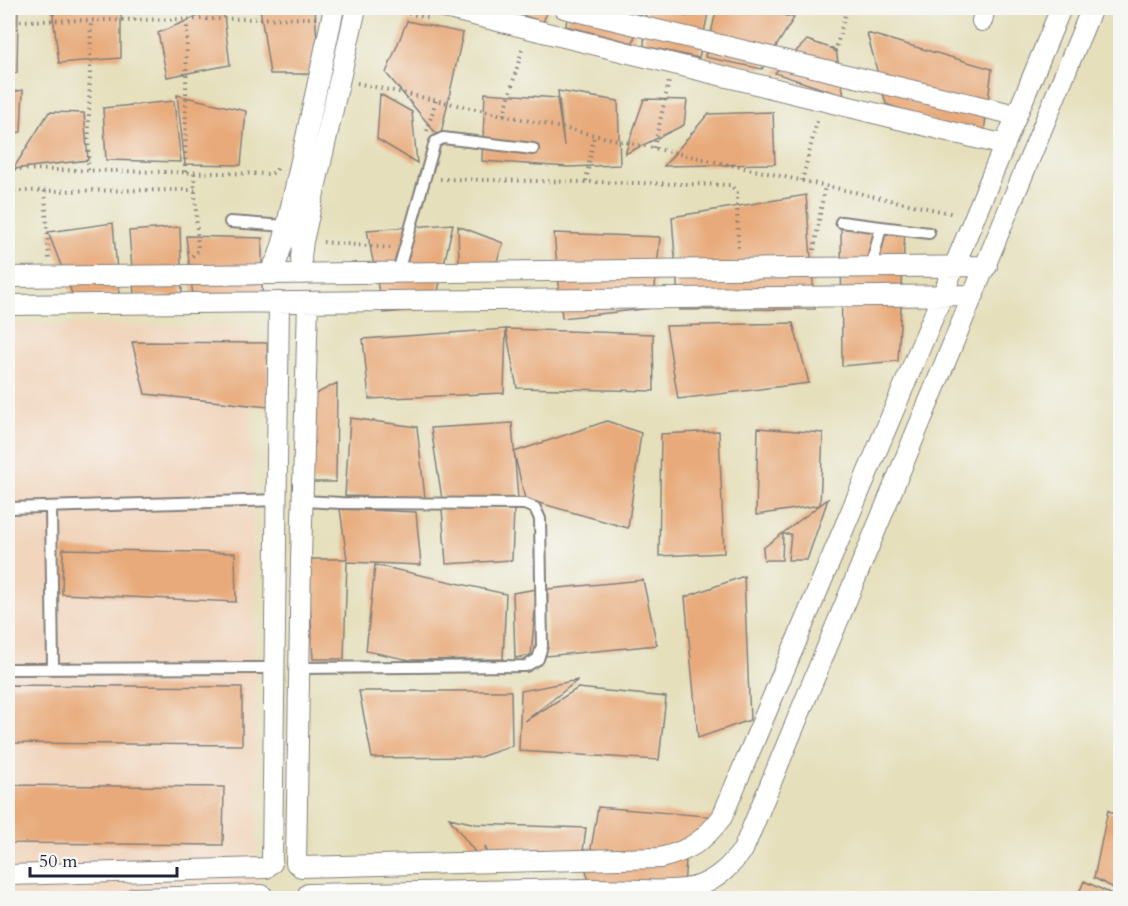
<svg xmlns="http://www.w3.org/2000/svg" width="1128" height="906" viewBox="0 0 1128 906" font-family="Cardo,serif">
  <rect width="100%" height="100%" fill="#f6f6f2"/>
  <filter id="ink" filterUnits="userSpaceOnUse"><feTurbulence type="fractalNoise" baseFrequency=".0167" numOctaves="2"/><feDisplacementMap in="SourceGraphic" scale="12" xChannelSelector="R" yChannelSelector="G"/><feConvolveMatrix kernelMatrix="1 2 1 2 8 2 1 2 1" color-interpolation-filters="sRGB"/></filter>
  <filter id="wash" filterUnits="userSpaceOnUse"><feTurbulence type="fractalNoise" baseFrequency=".008" numOctaves="4" result="noise"/><feDisplacementMap in="SourceGraphic" scale="24" xChannelSelector="R" yChannelSelector="G"/><feGaussianBlur stdDeviation="1.35" result="paint"/><feColorMatrix in="noise" values="0 0 0 0 0 0 0 0 0 0 0 0 0 0 0 0 0 1.4 0 .05"/><feComposite in="paint" operator="in"/></filter>
  <g filter="url(#wash)">
    <rect width="100%" height="100%" fill="#e5dfbb"/>
    <path fill="#f1d5bd" d="M8 324 250 327 258 898H8Z"/>
    <g id="blocks">
      <path fill="#e8aa7a" d="M8 8H18L17 73 8 72Z
        M52 8H121V58L59 63Z
        M217 8H223L230 65 167 77 158 33Z
        M260 8H315L319 74H270Z
        M500 8H549L543 22Z
        M568 8H641L633 43 566 26Z
        M646 8H709L699 58 644 46Z
        M717 8H758L794 18 762 69 705 57Z
        M407 21 463 33 440 138 386 73Z
        M867 33 992 69 983 140 886 104Z
        M807 40 836 50 844 96 775 73Z
        M23 90 21 132 8 135V93Z
        M558 91 618 101 620 165 568 167 482 161 485 93 557 98 564 146Z
        M380 94 412 112 417 163 377 139Z
        M177 95 246 111 241 165 185 164Z
        M644 99 687 100 684 125 625 154Z
        M174 101 181 162 106 160 103 108Z
        M49 112 84 113 88 160 13 169Z
        M773 112 775 164 664 166 708 114Z
        M806 195 815 309 679 310 672 217Z
        M841 222 905 230 898 361 842 366Z
        M113 223 119 294 73 296 48 232Z
        M453 224 434 309 383 313 367 230Z
        M458 226 503 243 497 261 459 263Z
        M180 227 182 297 134 295 129 231Z
        M554 233 660 237 653 308 562 318Z
        M186 236 262 238V302L193 296Z
        M793 323 809 383 678 399 666 326Z
        M506 329 653 334 654 391 517 388Z
        M506 329 504 393 369 399 363 339Z
        M132 342 267 343 269 407 145 394Z
        M337 383 336 482H312L310 397Z
        M350 418 417 427 425 498 345 496Z
        M607 421 641 433 628 528 525 499 514 452Z
        M512 423 518 499H442L431 428Z
        M758 428 823 433 820 505 828 499 807 560H788L791 534H783L782 560H764L763 548 820 505 756 515Z
        M719 431 724 553 659 556 661 434Z
        M340 509 416 512 421 565 347 562 344 659H313L308 559H347Z
        M442 509H514L512 560 446 564Z
        M63 549 235 553 236 602 62 594Z
        M375 565 506 594 503 659 410 660 366 651Z
        M744 576 750 720 698 738 685 597Z
        M643 580 657 645 546 656 548 589Z
        M537 589 531 655 515 658 513 593Z
        M578 680 525 721 578 688 666 697 659 760 519 751 521 691Z
        M8 685 242 687V745L8 743Z
        M359 691H511L512 746 480 757 372 758Z
        M8 785 224 787 223 845 8 843Z
        M598 807 718 817 687 847 633 853 591 849Z
        M1108 810 1120 818V891L1094 878Z
        M449 818 476 824 586 828 582 859 490 860 485 846 486 861 481 860Z
        M686 859 684 887 590 886 584 862Z
        M1084 881 1120 898H1077Z"/>
    </g>
  </g>
  <g filter="url(#ink)">
    <use href="#blocks" fill-opacity="0" stroke="#84807b" stroke-width="1.5"/>
    <g fill="none" stroke-linecap="round" stroke-linejoin="round">
      <defs>
        <path id="service" d="M230 222 286 226
          M841 222 929 233
          M871 268 881 227
          M398 272 435 142 443 138 533 149
          M51 507 53 669
          M8 508 277 500
          M300 668 526 666 538 659 542 646 540 519 535 508 524 504 341 503 304 501
          M8 669 275 668"/>
        <path id="minor" d="M445 8 1005 145
          M564 8 1016 115
          M982 21 985 8
          M269 274 278 258 284 239 334 8
          M302 274 301 257 303 241 356 8
          M8 277 987 266
          M8 305 974 295
          M272 863 279 302
          M296 863 301 559 308 302
          M301 867 660 858C689 851 704 841 722 817L942 296 1061 8
          M8 875 266 868
          M308 894C401 892 494 890 587 889 617 888 675 895 701 885 719 878 731 865 743 850L1092 8
          M134 898 262 895"/>
      </defs>
      <use href="#service" stroke="#84807b" stroke-width="14"/>
      <use href="#minor" stroke="#84807b" stroke-width="22"/>
      <path stroke="#84807b" stroke-width="4" stroke-dasharray="1.5 4.5" stroke-linecap="butt" d="M385 8 428 18
        M685 17 687 8
        M135 20 138 8
        M8 21 315 18
        M52 21 54 8
        M835 52 847 8
        M357 83 954 214
        M504 115 523 46
        M427 131 436 100
        M654 148 669 81
        M8 169 271 174 276 171 278 166
        M88 170 91 20
        M185 172 187 19
        M440 179 731 185 737 193 738 250
        M586 181 594 135
        M802 181 818 117
        M8 191 195 190
        M45 191 49 259
        M323 242 391 248
        M814 250 825 185
        M192 256 198 251 194 172"/>
      <use href="#service" stroke="#fff" stroke-width="10"/>
      <use href="#minor" stroke="#fff" stroke-width="20"/>
    </g>
  </g>
  <rect width="1128" height="906" fill="none" stroke="#f6f6f2" stroke-width="30"/>
  <path d="M30 867v9h147v-9" fill="none" stroke="#22223b" stroke-width="3"/>
  <text x="39" y="867" font-size="18" fill="#22223b" stroke="#f6f6f2" stroke-width="4.5" paint-order="stroke">50 m</text>
</svg>
